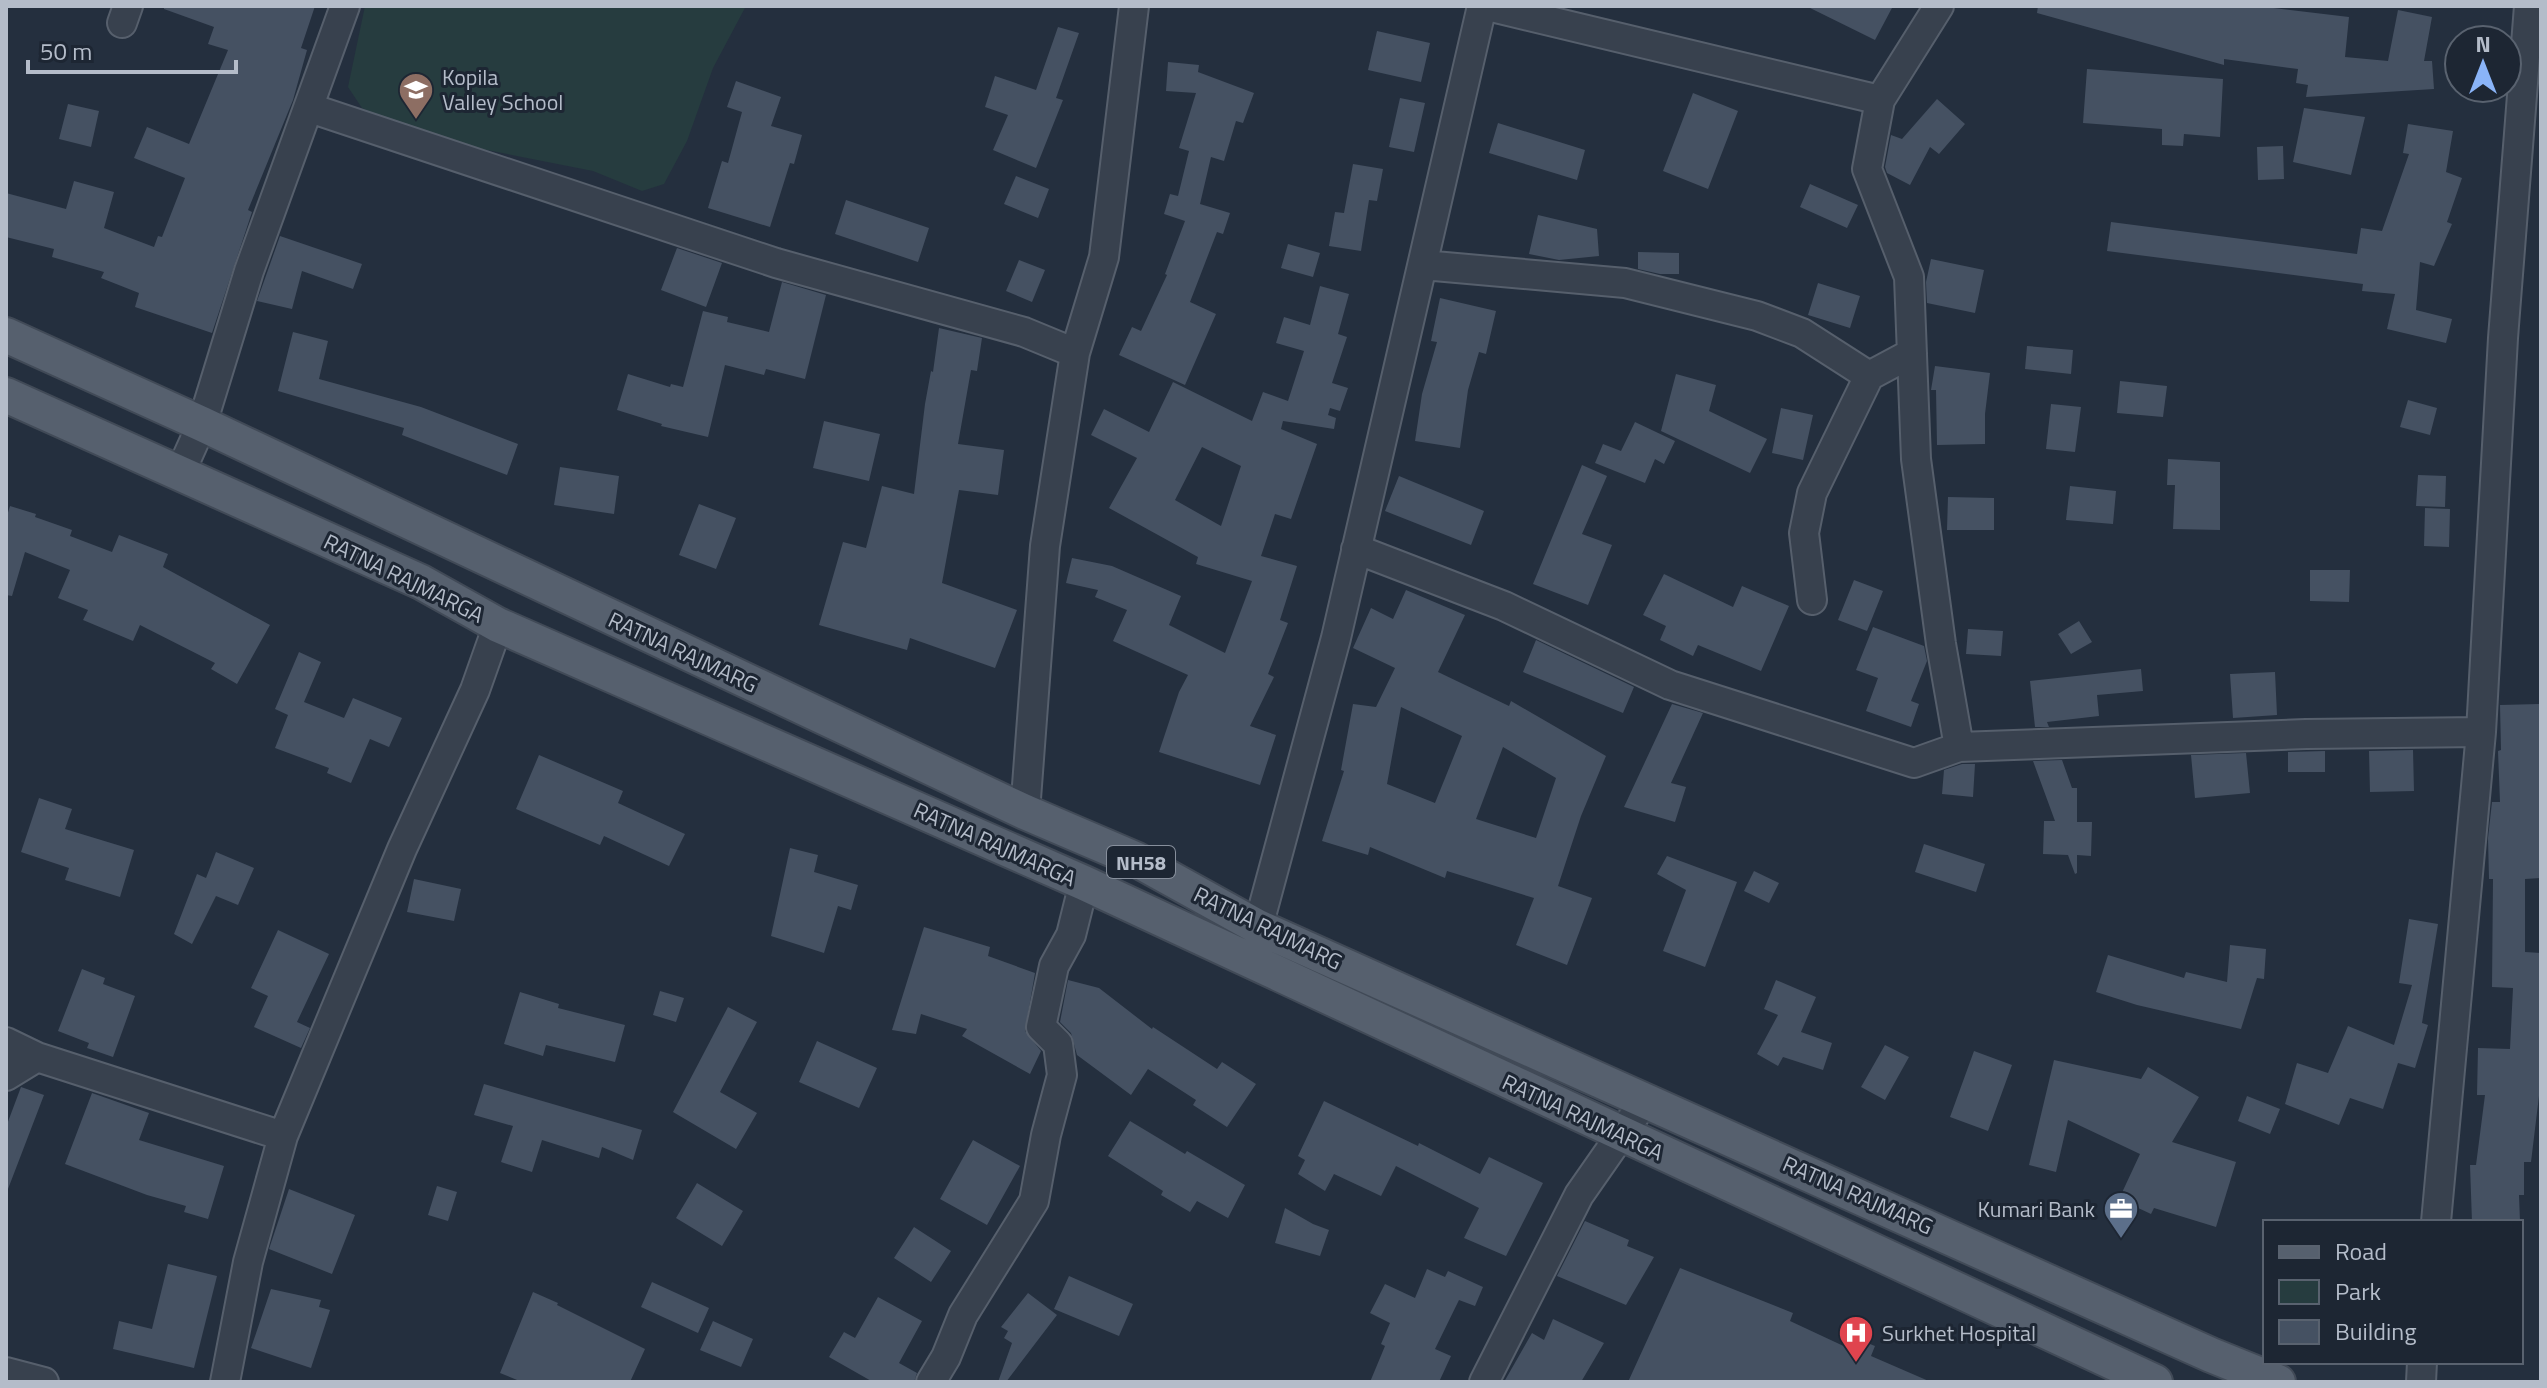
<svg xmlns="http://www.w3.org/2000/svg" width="2547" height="1388" viewBox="0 0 2547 1388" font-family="'Titillium Web',sans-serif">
  <rect width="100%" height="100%" fill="#242f3e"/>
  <path fill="#263c3f" d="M365 6H746L713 68 687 141 664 184 642 191 593 171 426 138 362 108 348 87Z"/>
  <path fill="#455162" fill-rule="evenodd" d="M164 6H315L301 48 307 50 293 100 248 210 252 212 212 333 135 307 139 293 101 278 104 272 52 257 54 249 6 237V193L66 209 74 181 114 192 104 228 154 247 158 236 162 237 185 178 134 158 147 127 189 144 228 50 208 44 214 27 164 9Z
    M1806 6H1893L1875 40Z
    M2038 6H2257L2349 17 2345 57 2388 61 2398 10 2432 17 2424 61H2432L2434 89 2306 97 2308 85 2296 83 2298 69 2224 59V65L2037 13Z
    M1058 27 1079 33 1056 98 1063 100 1036 168 993 150 1008 115 985 107 995 76 1036 90Z
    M1377 31 1430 43 1421 82 1368 70Z
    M1168 62 1199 65 1198 72 1254 93 1243 123 1236 121 1224 161 1211 157 1200 204 1230 213 1223 234 1217 232 1190 302 1216 314 1185 385 1119 355 1132 327 1141 331 1167 275 1165 274 1185 221 1164 214 1170 194 1178 196 1189 151 1179 148 1196 93 1166 91Z
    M2087 69 2223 79 2220 137 2184 134 2183 146 2162 145V129L2083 123Z
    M736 81 781 97 771 126 802 135 794 164 790 163 770 227 708 208 722 161 728 163 742 112 727 107Z
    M1693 93 1738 111 1708 189 1663 171Z
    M1400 98 1425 103 1414 152 1389 147Z
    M1937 99 1965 124 1939 154 1930 147 1910 185 1887 173 1885 167 1891 135 1902 139Z
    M68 104 99 111 91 147 59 139Z
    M2304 108 2365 117 2351 175 2293 162Z
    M1498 123 1585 150 1577 180 1489 153Z
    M2408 124 2453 131 2446 172 2462 178 2447 222 2452 224 2434 266 2420 262 2416 310 2452 319 2446 343 2387 329 2395 294 2362 291 2363 284 2107 251 2111 222 2357 254 2361 228 2382 231 2409 154 2403 153Z
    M2283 146 2284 179 2258 180 2257 147Z
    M1353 164 1383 169 1377 201 1369 200 1361 251 1329 246 1335 212 1344 213Z
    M1016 176 1049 189 1038 218 1004 204Z
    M1810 184 1858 205 1847 228 1800 207Z
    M846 200 929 228 918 262 835 234Z
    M1538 215 1597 229 1599 256 1559 260 1529 254Z
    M280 236 362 264 353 289 302 271 292 309 257 301Z
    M1288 244 1320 253 1313 277 1281 268Z
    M677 248 722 263 706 307 661 290Z
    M1638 252 1679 253V274H1660L1638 269Z
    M1931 259 1984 270 1975 313 1927 303 1926 282Z
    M1019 260 1045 270 1032 302 1006 291Z
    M782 282 826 295 805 379 766 369 764 375 725 365 708 437 661 426 662 424 617 410 628 374 670 387 671 384 683 387 703 311 728 317 727 322 769 332Z
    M1818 283 1860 296 1850 328 1808 315Z
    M1320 286 1349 294 1338 334 1347 337 1332 383 1348 388 1340 411 1330 408 1328 415 1336 418 1334 429 1283 421 1281 429 1317 444 1291 519 1275 514 1261 556 1297 566 1280 620 1288 623 1268 674 1274 677 1250 726 1276 735 1260 785 1159 752 1179 692 1188 675 1113 641 1127 610 1095 597 1098 590 1066 583 1072 558 1112 566 1181 596 1169 625 1225 653 1252 581 1196 564 1198 557 1109 508 1137 458 1091 435 1104 409 1149 432 1173 382 1252 421 1263 392 1288 401 1304 351 1276 343 1284 317 1310 325ZM1202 447 1241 466 1221 526 1175 500Z
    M1440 298 1496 311 1486 354 1479 352 1468 390 1460 448 1415 441 1422 394 1437 342 1431 341Z
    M939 328 982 338 977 371 971 370 958 444 1004 450 998 495 959 490 942 583 1017 610 995 668 910 638 907 650 819 625 843 542 866 548 882 486 914 494 925 404 931 371 933 372Z
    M293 332 328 341 319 379 421 407 518 444 507 475 402 435 404 428 278 391Z
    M2027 346 2073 350 2071 374 2025 369Z
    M1935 366 1990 373 1985 414V444L1937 445 1936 390H1931Z
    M1676 374 1716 385 1709 411 1767 439 1750 473 1661 431Z
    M2120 381 2167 386 2163 417 2117 413Z
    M2408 400 2437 408 2430 435 2400 427Z
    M2051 404 2081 407 2075 452 2046 449Z
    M1781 408 1813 415 1803 460 1772 453Z
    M824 421 880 434 869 481 813 468Z
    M1635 422 1675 441 1664 464 1655 459 1645 483 1595 463 1603 444 1621 451Z
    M2168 459 2220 462V530L2173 529 2175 485H2167Z
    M1582 465 1607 476 1582 534 1612 545 1588 605 1533 584Z
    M560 467 619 476 614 514 554 505Z
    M2418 475 2446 476 2445 507 2416 506Z
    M1399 476 1484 511 1471 545 1385 511Z
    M2070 486 2116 491 2113 524 2066 520Z
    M1948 497 1994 498V530H1947Z
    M699 504 736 518 716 569 679 555Z
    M10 506 36 514 35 517 72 530 70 536 112 552 119 535 168 554 163 567 270 625 237 684 211 669 215 663 140 625 133 641 83 620 88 610 58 598 70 570 25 552 12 596 6 595V519Z
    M2425 508 2450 509 2449 547 2424 546Z
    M2310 570H2350L2349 602 2310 601Z
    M1664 574 1733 607 1742 586 1789 606 1761 671 1698 645 1693 656 1660 640 1666 626 1643 615Z
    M1854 580 1883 591 1867 631 1838 620Z
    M1406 590 1465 615 1438 672 1509 706 1511 701 1606 756 1581 816 1558 886 1592 898 1567 965 1516 945 1534 898 1447 871 1445 878 1370 847 1368 855 1322 841 1344 771 1341 770 1353 704 1376 707 1395 668 1353 648 1371 608 1393 619ZM1401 707 1462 736 1435 803 1387 784ZM1503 747 1556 778 1536 838 1476 819Z
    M2079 621 2092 642 2071 654 2058 634Z
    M1873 627 1924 646 1927 661 1911 701 1919 704 1911 727 1866 711 1878 678 1856 670Z
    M1968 629 2003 631 2001 656 1966 654Z
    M1536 640 1634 687 1623 713 1523 672Z
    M299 652 321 662 304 702 344 718 353 698 402 718 389 747 370 739 351 783 327 773 329 768 275 748 288 715 275 709Z
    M2141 669 2143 691 2097 695 2099 716 2047 722 2049 727H2035L2030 681Z
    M2275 672 2277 715 2233 718 2230 674Z
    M1672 704 1703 713 1671 783 1686 787 1675 822 1624 807Z
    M2539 704 2541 878 2525 879V952L2541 953 2539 1096 2531 1162H2524V1195H2519L2520 1222H2472L2470 1165H2476L2485 1095H2477L2478 1048 2510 1049 2513 988 2492 987 2493 879H2489L2488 838 2492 802H2500L2498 751 2501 750 2500 705Z
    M2413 750 2414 791 2370 792 2369 751Z
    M2325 751V772H2288V752Z
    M2246 753 2250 793 2195 798 2191 755Z
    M539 755 623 791 618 803 685 834 669 866 604 836 600 845 516 809Z
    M2062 760 2072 788H2077V822H2092L2091 856 2077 855V873L2075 874 2068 855 2043 854 2044 821H2055L2033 761Z
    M1962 764H1975L1973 797 1942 794 1944 770Z
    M39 798 72 809 65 829 134 850 120 897 65 880 69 868 21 852Z
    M1924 844 1985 864 1976 892 1915 872Z
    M790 848 818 855 814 872 858 885 851 910 838 906 824 953 771 936Z
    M216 852 254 868 238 905 216 896 192 944 174 934 197 874 206 878Z
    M1667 856 1737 882 1705 967 1663 951 1686 890 1657 874Z
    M1754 871 1779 883 1769 903 1744 891Z
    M414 879 461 889 454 921 407 912Z
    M2409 919 2438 924 2422 1023 2428 1025 2415 1068 2398 1063 2383 1109 2350 1098 2339 1125 2285 1104 2297 1063 2328 1073 2348 1026 2394 1045 2412 985 2399 983Z
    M924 927 990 947 988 956 1035 973 1025 1031 1041 1051 1030 1074 962 1036 967 1029 921 1014 916 1034 892 1030Z
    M278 930 329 954 297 1022 310 1028 301 1048 254 1027 268 996 251 988Z
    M2230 945 2266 949 2264 979 2257 978 2241 1029 2137 1005 2096 992 2108 955 2184 978 2186 972 2227 982Z
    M82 969 105 978 103 984 135 996 113 1057 87 1048 89 1043 58 1031Z
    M1068 980 1099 988 1152 1029 1153 1027 1217 1069 1222 1062 1256 1084 1227 1127 1193 1105 1196 1100 1148 1069 1131 1095 1077 1055 1071 1033 1060 1022Z
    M1776 980 1816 997 1801 1032 1832 1043 1823 1070 1783 1057 1778 1066 1757 1054 1778 1015 1764 1009Z
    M660 991 684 998 676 1022 653 1015Z
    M520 992 559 1004 558 1008 625 1025 615 1062 546 1045 543 1056 504 1044Z
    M728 1007 757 1022 720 1092 757 1113 736 1149 673 1112Z
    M817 1041 877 1068 859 1108 799 1082Z
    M1885 1045 1909 1057 1885 1100 1861 1087Z
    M1974 1051 2012 1065 1988 1131 1950 1117Z
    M2054 1060 2141 1079 2148 1067 2199 1097 2172 1142 2236 1162 2216 1227 2154 1208 2151 1214 2119 1199 2140 1154 2068 1120 2056 1172 2029 1165Z
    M484 1084 642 1130 633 1160 602 1147 599 1158 542 1140 532 1172 501 1162 513 1126 474 1115Z
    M21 1087 44 1095 8 1189H6V1127Z
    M92 1093 149 1113 139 1140 224 1166 208 1219 184 1212 186 1206 147 1195 65 1164Z
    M2247 1096 2280 1109 2270 1134 2238 1121Z
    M1324 1101 1418 1146 1419 1143 1480 1174 1489 1157 1543 1183 1506 1256 1464 1238 1479 1208 1396 1166 1381 1196 1334 1174 1325 1191 1298 1174 1305 1160 1298 1156Z
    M1130 1121 1185 1154 1187 1151 1245 1185 1228 1218 1197 1201 1190 1212 1161 1195 1163 1191 1108 1156Z
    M973 1140 1020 1166 987 1225 940 1199Z
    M697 1183 743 1211 722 1246 676 1218Z
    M437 1186 457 1192 448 1221 428 1215Z
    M289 1189 355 1215 332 1274 269 1249Z
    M1285 1208 1313 1224 1329 1230 1320 1256 1275 1243Z
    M1585 1221 1629 1240 1627 1246 1654 1257 1626 1305 1557 1276Z
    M914 1227 951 1251 931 1282 894 1258Z
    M168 1264 217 1276 194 1368 113 1349 119 1321 152 1329Z
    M1680 1268 1793 1313 1790 1321 1850 1349 1855 1338 1875 1346 1871 1356 1931 1382H1628Z
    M1427 1269 1445 1277 1448 1271 1483 1287 1475 1306 1459 1300 1435 1349 1451 1356 1439 1382H1370L1385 1346 1381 1344 1390 1323 1370 1313 1385 1284 1415 1298Z
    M1069 1276 1133 1304 1119 1336 1054 1309Z
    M652 1282 709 1308 698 1333 641 1307Z
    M271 1289 321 1300 319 1307 330 1310 311 1368 251 1348Z
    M533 1292 558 1303 557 1305 645 1349 630 1382H522L500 1373Z
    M1028 1293 1057 1315 1006 1382H998L1012 1343 1004 1338 1008 1331 1001 1327Z
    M878 1297 922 1321 899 1363 917 1373 914 1382H873L829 1357 844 1332 855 1338Z
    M1553 1319 1604 1343 1581 1382H1504L1532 1333 1544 1340Z
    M713 1321 753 1339 741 1367 700 1350Z"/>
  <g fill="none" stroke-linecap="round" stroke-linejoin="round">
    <defs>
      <path id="minor" d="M1487 6 1880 100
        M1939 6 1880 100 1867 169 1909 277 1916 459 1941 644 1959 747 2306 734 2481 732
        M122 23 128 6
        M310 108 776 263 1024 332 1075 353
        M1423 265 1625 283 1757 316 1802 333 1869 376
        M180 473 202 424 249 271 345 6
        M1356 549 1504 606 1670 685 1914 763 1959 747
        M1812 600 1804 533 1812 493 1869 376 1912 353
        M1025 812 1045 546 1075 353 1104 257 1134 6
        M1258 927 1336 638 1482 6
        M6 1042 37 1057 283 1136
        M6 1076 37 1057
        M2436 1222 2481 732 2503 338 2529 6
        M6 1372 44 1382
        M225 1382 248 1262 283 1136 402 849 475 690 498 625
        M931 1382 946 1357 963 1315 1034 1201 1046 1135 1062 1075 1058 1044 1041 1027 1054 966 1071 935 1084 883
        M1484 1382 1579 1195 1646 1099
        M2421 1382 2422 1362"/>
      <path id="major" d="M6 335 202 424 1025 812 1137 860 1258 927 2211 1355 2278 1382
        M6 395 421 582 498 625 1084 883 2155 1382"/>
    </defs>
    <use href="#minor" stroke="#565f6c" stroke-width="32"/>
    <use href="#major" stroke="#414a57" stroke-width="38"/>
    <use href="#minor" stroke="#38414e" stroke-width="28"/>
    <use href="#major" stroke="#56606e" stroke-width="34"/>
  </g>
  <defs>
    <symbol id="school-pin" viewBox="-11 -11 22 30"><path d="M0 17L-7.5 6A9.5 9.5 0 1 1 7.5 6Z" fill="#8d6e63" stroke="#1d2633"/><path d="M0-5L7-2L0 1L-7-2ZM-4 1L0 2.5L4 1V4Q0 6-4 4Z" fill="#fff"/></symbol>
    <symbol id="office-pin" viewBox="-11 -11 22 30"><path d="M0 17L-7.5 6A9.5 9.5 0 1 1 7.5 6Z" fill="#5c6f8a" stroke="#1d2633"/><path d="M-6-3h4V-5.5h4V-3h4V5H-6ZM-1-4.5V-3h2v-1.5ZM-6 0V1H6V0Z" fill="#fff"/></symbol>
    <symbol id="hospital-pin" viewBox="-11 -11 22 30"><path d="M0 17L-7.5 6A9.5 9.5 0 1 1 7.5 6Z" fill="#e0444e" stroke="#1d2633"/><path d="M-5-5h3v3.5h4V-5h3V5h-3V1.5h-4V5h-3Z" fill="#fff"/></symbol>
  </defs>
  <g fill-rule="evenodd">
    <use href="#school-pin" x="396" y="70" width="40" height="54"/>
    <use href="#office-pin" x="2101" y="1189" width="40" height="54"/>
    <use href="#hospital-pin" x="1836" y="1313" width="40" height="54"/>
  </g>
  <g text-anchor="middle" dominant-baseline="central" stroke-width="6" stroke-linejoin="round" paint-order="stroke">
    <rect fill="#1d2633" stroke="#878f9c" stroke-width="2" x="1107" y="846" width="68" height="32" rx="6"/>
    <g font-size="20" font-weight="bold" fill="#b4bcc9">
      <text x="1141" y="862">NH58</text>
    </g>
    <g font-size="22" fill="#b4bcc9" stroke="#1d2633" text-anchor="start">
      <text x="442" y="77">Kopila<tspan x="442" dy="25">Valley School</tspan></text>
      <text x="2095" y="1209" text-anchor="end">Kumari Bank</text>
      <text x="1882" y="1333">Surkhet Hospital</text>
    </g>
    <g font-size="22" fill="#b4bcc9" stroke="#1d2633">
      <text transform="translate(404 578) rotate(26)">RATNA RAJMARGA</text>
      <text transform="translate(683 652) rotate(25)">RATNA RAJMARG</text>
      <text transform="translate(995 844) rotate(24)">RATNA RAJMARGA</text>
      <text transform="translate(1268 928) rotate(26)">RATNA RAJMARG</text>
      <text transform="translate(1583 1117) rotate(25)">RATNA RAJMARGA</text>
      <text transform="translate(1858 1195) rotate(24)">RATNA RAJMARG</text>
    </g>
  </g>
  <rect width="2547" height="1388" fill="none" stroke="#b4bcc9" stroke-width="16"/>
  <rect x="2263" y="1220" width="260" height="144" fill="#1d2633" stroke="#59626f" stroke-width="2"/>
  <rect x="2279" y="1246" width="40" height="12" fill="#56606e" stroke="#59626f" stroke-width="2"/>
  <text x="2335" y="1260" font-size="24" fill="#b4bcc9">Road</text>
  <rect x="2279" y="1280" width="40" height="24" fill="#263c3f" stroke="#59626f" stroke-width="2"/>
  <text x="2335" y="1300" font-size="24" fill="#b4bcc9">Park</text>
  <rect x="2279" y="1320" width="40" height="24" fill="#455162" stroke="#59626f" stroke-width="2"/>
  <text x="2335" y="1340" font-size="24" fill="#b4bcc9">Building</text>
  <g transform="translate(2483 64)"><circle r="38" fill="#1d2633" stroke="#59626f" stroke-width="2"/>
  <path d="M0-6L14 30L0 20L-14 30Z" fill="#8ab4f8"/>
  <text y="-12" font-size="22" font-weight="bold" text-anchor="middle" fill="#b4bcc9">N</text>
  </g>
  <path d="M28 60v12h208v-12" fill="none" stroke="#b4bcc9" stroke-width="4"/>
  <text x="40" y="60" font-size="24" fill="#b4bcc9" stroke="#1d2633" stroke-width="6" paint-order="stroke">50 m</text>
</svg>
